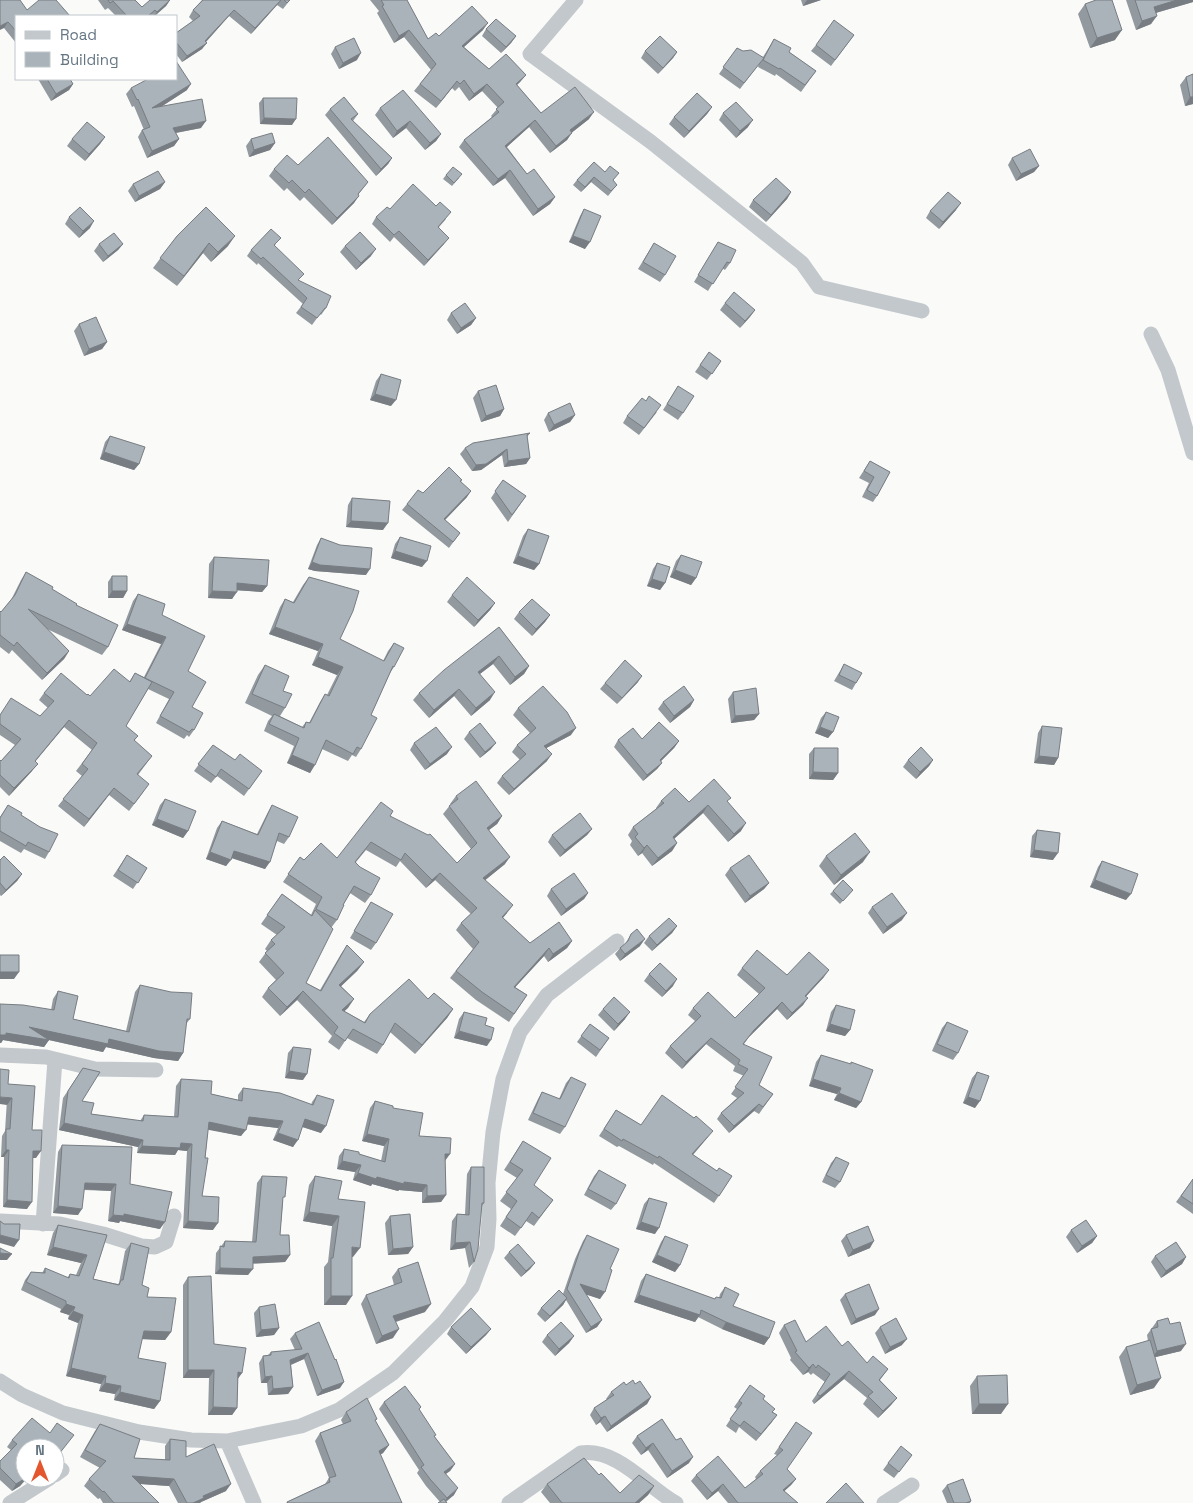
<svg xmlns="http://www.w3.org/2000/svg" width="1193" height="1503" viewBox="0 0 1193 1503" font-family="'Space Grotesk',sans-serif">
  <rect width="100%" height="100%" fill="#fafaf8"/>
  <g fill="none" stroke-linecap="round" stroke-linejoin="round">
    <path stroke="#c3c8cc" stroke-width="15" d="M576 0 530 54 651 142 802 263 819 287 922 311
      M1151 334 1168 370 1193 453
      M0 1055 46 1057 95 1069 156 1070
      M0 1221 60 1224 103 1234 141 1246 155 1247 166 1242 174 1216
      M43 1224 55 1060
      M0 1381 22 1395 63 1413 139 1432 191 1440 227 1441 301 1426 339 1410 393 1373 445 1321 472 1287 487 1247 489 1219 488 1183 493 1132 503 1079 520 1032 547 995 617 941
      M227 1441 254 1503
      M55 1475 62 1470
      M10 1503 50 1478
      M509 1503 581 1453C618 1448 648 1488 676 1503
      M884 1503 912 1485"/>
  </g>
  <path fill="#929a9f" d="M0 0 27 10 16 16V43L4 28Z
    M98 0H135L142 7 170 0 166 6 155 16H116L108 8 105 10Z
    M202 0H290L283 9 277 5 251 34 229 16 206 42 202 49 182 62 176 54V33L193 21 189 17 193 10Z
    M370 0H407L428 39 439 36 483 30 464 47 489 69 526 75 520 82 517 85 541 113 589 119 571 133 567 140 550 153 529 127 507 147 527 174 555 197 550 204 533 216 505 178 493 186 459 147 464 140 492 117 491 116 498 108 482 91 469 101 459 87 455 91 452 88 436 108 414 91 431 70 404 37 394 43 377 13 379 11Z
    M801 0H821L803 6Z
    M1126 0H1193V2L1156 13 1151 24 1136 30Z
    M1085 4 1115 40 1090 48 1078 14Z
    M486 29 516 36 511 43 501 53 482 36Z
    M854 35 831 66 811 51 816 45Z
    M774 39 789 52 816 71 801 92 776 74 775 76 758 67 759 64 740 89 719 74 737 48 743 51 763 57Z
    M335 47 357 60 339 69 331 54Z
    M645 51 677 52 673 58 658 74 641 58Z
    M1193 74V104L1185 106 1180 85 1186 77Z
    M38 79H70L73 84 69 90 51 101Z
    M131 88 187 90 161 107 201 128 176 133 179 139 174 146 147 158 138 137 142 130H144L134 106 132 107 126 94Z
    M263 98 292 125 260 124 259 103Z
    M712 107 707 114 684 138 669 124 674 117Z
    M380 108 441 134 436 141 425 150 406 128 393 138 375 115Z
    M330 109 358 114 353 121 392 158 388 164 376 176 325 115Z
    M723 113 748 127 736 138 719 120Z
    M105 137 100 144 85 161 67 146 72 139Z
    M251 139 275 143 270 150 249 157 246 146Z
    M1012 158 1039 166 1034 172 1016 181 1008 165Z
    M594 162 617 185 608 196 591 182 581 192 573 185 577 180Z
    M298 165 368 182 358 195 354 203 332 225 304 197 300 201 287 188 284 191 269 176 274 169Z
    M446 175 459 178 452 186 443 179Z
    M165 182 160 189 135 202 128 191 133 184Z
    M791 192 787 199 766 222 749 207 753 200Z
    M390 209 446 219 439 227 444 244 424 266 394 237 390 242 372 224 376 217Z
    M584 209 585 249 569 242 580 216Z
    M956 210 939 229 926 218 930 211Z
    M69 217 90 228 79 238 65 224Z
    M177 236 228 246 211 262 203 253 177 286 153 268Z
    M718 242 730 263 725 270 722 268 708 291 694 282Z
    M654 243 665 275 660 282 638 269Z
    M99 244H123L118 250 103 262 94 251Z
    M276 244 274 246 299 281 326 308 321 315 320 314 312 325 296 313 303 304 258 263 257 265 247 256 251 250Z
    M345 246 371 256 356 270 340 252Z
    M725 303 755 310 740 328 720 310Z
    M451 313 476 318 471 325 457 334 447 320Z
    M79 324 107 342 102 349 84 356 74 331Z
    M709 352 721 361 707 380 695 372Z
    M381 374 391 406 370 400 376 381Z
    M678 386 683 413 678 420 663 410Z
    M478 391 504 409 500 416 481 422 473 398Z
    M657 412 639 435 623 423 627 416Z
    M548 413 575 415 570 422 549 432 544 420Z
    M530 433 527 437 530 458 526 464 504 467 502 455 481 470 472 471 460 454 465 448Z
    M110 436 139 464 134 470 100 459 105 442Z
    M870 461 890 472 877 496 873 502 862 497 869 483 859 478Z
    M503 480 526 496 508 522 491 498Z
    M461 481 467 497 445 520 460 533 449 548 402 510 407 504 423 493Z
    M352 498 383 530 346 527 348 505Z
    M528 529 539 564 534 570 513 563 523 536Z
    M400 537 422 567 391 558 395 544Z
    M321 538 366 575 315 571 308 569 317 545Z
    M681 555 696 578 691 585 670 577 676 561Z
    M214 557 267 586 262 592 237 590 232 599 208 598 209 564Z
    M657 563 665 583 660 590 647 586 653 569Z
    M26 572 76 605 108 647 102 655 47 629 69 651 64 659 42 680 12 650 9 654 0 647V611L1 612 11 600 21 580Z
    M112 576 127 591 123 598H108V582Z
    M309 577 340 639 383 661 388 651 394 643V667L390 673 371 715 361 749 356 757 352 755 348 761 322 749 310 773 287 763 294 746 264 731 268 721 272 716 245 703 258 675 265 665 283 691 285 708 280 716 302 727 306 722 309 723 320 702 325 694 327 695 337 675 312 665 318 651 269 634 280 607 285 599 293 602 303 585Z
    M138 594 162 615 188 671 192 707 194 730 189 737 187 735 184 739 156 723 169 699 148 689 126 726 138 736 134 741 152 756 138 775 144 791 129 811 109 795 84 827 58 806 82 776 76 771 92 750 64 727 35 762 32 771 9 796 0 787V760L1 761 15 745 0 735V714L40 716 48 708 39 700 44 693 90 696 129 682 135 673 144 677 161 644 122 630 133 601Z
    M452 595 495 603 490 610 474 627 447 602Z
    M519 612 550 615 545 622 532 636 514 619Z
    M499 627 529 666 524 674 510 685 493 664 480 674 490 700 471 716 454 696 429 718 413 700 419 693Z
    M844 664 856 683 852 690 834 681 840 671Z
    M638 682 617 704 600 689 605 683Z
    M733 692 759 714 754 720 731 723 728 699Z
    M694 700 690 707 670 723 658 709 663 702Z
    M518 708 571 735 546 748 547 761 509 795 497 783 502 776 520 760 512 752 517 745 530 733 513 715Z
    M826 712 833 732 828 738 815 733 821 718Z
    M1042 726 1058 758 1054 765 1034 763 1038 733Z
    M469 732 491 749 480 758 464 739Z
    M642 739 679 741 674 748 661 761 662 763 657 769 643 781 614 747 618 740Z
    M414 743 447 754 425 770 410 750Z
    M213 745 235 760 262 771 244 796 217 776 211 783 194 771Z
    M814 748 838 773 833 780 809 779V754Z
    M908 760H933L929 766 916 779 903 767Z
    M456 796 502 816 497 824 489 830 505 864 485 880 507 913 503 918 530 943 572 941 567 948 548 962 544 956 515 987 527 995 509 1022 476 1000 450 978 473 949 456 930 461 923 471 914 435 880 426 888 400 861 396 867 366 850 356 862 371 895 365 903 350 893 343 905 337 920 331 928 306 983 320 990 341 954 347 945 364 962 357 971 341 986 354 999 344 1011 364 1022 370 1014 428 999 453 1009 447 1018 415 1054 390 1032 383 1045 377 1054 347 1038 339 1050 328 1042 332 1036 297 1000 280 1016 262 997 268 988 276 980 259 962 267 951 265 949 271 940 277 935 261 924 282 894 311 915 316 904 283 882 300 857 304 860 337 858 390 816 457 863 471 849 443 814 451 804H450Z
    M165 799 188 831 183 838 152 825 160 805Z
    M661 801 689 802H728L741 831 728 842 703 813 674 839 677 843 672 851 652 866 642 853 638 856 630 845 632 841 628 835 633 827 656 809V808Z
    M8 805 21 815 49 852 45 859 24 849 21 853 0 841V817Z
    M272 805 289 837 284 844 277 841 265 869 231 858 226 866 206 859 217 828 222 821 257 834 268 812Z
    M592 829 587 835 560 857 548 842 552 835Z
    M1037 830 1053 860 1030 857 1032 836Z
    M127 855 147 868 133 889 113 876Z
    M826 856 863 862 834 885 819 866Z
    M0 860 22 874 17 881 1 896 0 895Z
    M1102 861 1126 900 1090 887 1098 867Z
    M730 868 769 883 764 889 745 903 725 875Z
    M551 889 588 893 584 899 561 916 547 896Z
    M853 890 840 904 830 894 833 891Z
    M371 902 376 943 371 950 350 938Z
    M872 907 902 920 883 934 868 913Z
    M677 926 672 933 652 951 644 943 649 936Z
    M631 934 640 946 620 961 615 954 620 948 625 944Z
    M742 968 787 975 824 977 806 996 803 1005 787 1020 777 1009 749 1037 744 1044 759 1085 773 1094 759 1114 754 1111 729 1133 717 1119 721 1113 737 1098 731 1094 744 1076 733 1071 735 1066 706 1044 682 1069 665 1053 670 1046 695 1021 688 1015 693 1008 735 1018 759 994 737 975Z
    M649 974 673 986 662 997 644 981Z
    M140 985 190 1019 186 1024 183 1053 178 1061 154 1058 106 1047 103 1052 49 1040 44 1047 3 1040 1 1043H0V1004L51 1010 53 999 58 991 73 1019 126 1031 135 992Z
    M836 1005 850 1030 845 1036 826 1031 831 1012Z
    M603 1009 625 1019 614 1031 598 1015Z
    M464 1012 485 1025 487 1046 454 1038 459 1019Z
    M947 1022 958 1053 953 1060 932 1051 942 1028Z
    M590 1024 609 1038 596 1057 577 1042Z
    M293 1047 303 1080 285 1078 288 1053Z
    M821 1055 861 1102 856 1108 834 1100 837 1094 809 1086 816 1062Z
    M83 1068 82 1101 91 1114 140 1121 144 1115 174 1117 176 1086 181 1079 211 1094 238 1100V1095L243 1088 311 1105 312 1102 317 1095 321 1133 302 1127 293 1147 273 1140 278 1128 247 1124 241 1136 208 1129 202 1196 213 1230 183 1228 187 1151 178 1150 175 1155 137 1153 138 1147 59 1130 63 1098Z
    M977 1072 975 1108 963 1103 972 1078Z
    M571 1077 565 1127 560 1134 528 1120 538 1099 542 1092 559 1099 566 1083Z
    M8 1084 32 1130 36 1158H33L27 1209 3 1207 4 1157H1L2 1136 5 1131Z
    M375 1101 393 1108 419 1136 445 1161 446 1195 441 1202 422 1203V1192L399 1190 398 1191 372 1184 371 1186 353 1180 355 1172 337 1169 339 1156 344 1149 381 1161 384 1146 362 1141 370 1108Z
    M616 1110 641 1125 708 1137 693 1155 717 1171 732 1176 714 1203 654 1163 653 1165 619 1146 617 1147 599 1136Z
    M523 1141 534 1185 553 1200 534 1226 526 1221 515 1236 500 1226 511 1209 500 1201 517 1178 504 1170Z
    M62 1145 130 1184 160 1229 120 1221 119 1223 108 1221 111 1191 84 1190 78 1215 53 1213 58 1152Z
    M836 1157 840 1182 835 1188 822 1182 831 1163Z
    M471 1167 484 1203 482 1206 474 1262 469 1268 465 1248 450 1250 452 1221 457 1214H465L467 1174Z
    M599 1170 616 1204 611 1210 584 1195 594 1176Z
    M262 1176 283 1201 280 1235 290 1255 285 1262 253 1263 248 1275 215 1274 216 1253 225 1241 252 1242 257 1183Z
    M315 1176 338 1199 353 1257 352 1256 346 1305H324V1267L328 1262 332 1226 303 1221 309 1185Z
    M1193 1179V1214L1176 1202Z
    M649 1198 655 1234 636 1229 644 1204Z
    M390 1216 413 1247 408 1254 388 1255 385 1223Z
    M58 1225 107 1235 93 1279 118 1284 119 1283 125 1251 131 1243 142 1285 147 1297 171 1332 165 1340 142 1339 138 1358 160 1401 154 1409 114 1400 115 1394 99 1391 101 1384 66 1376 78 1323 68 1319 69 1315 60 1312 61 1309 21 1290 25 1280 31 1272 42 1273 45 1268 67 1278 70 1274 76 1275 81 1263 47 1255 53 1233Z
    M1071 1230 1097 1236 1092 1243 1077 1253 1066 1237Z
    M587 1235 610 1269 600 1299 586 1294 602 1320 597 1327 586 1333 566 1300 563 1305 545 1322 537 1314 541 1308 563 1294 575 1259 583 1241Z
    M846 1235 870 1248 848 1257 841 1241Z
    M665 1236 680 1265 675 1272 652 1262 661 1242Z
    M509 1252 535 1263 530 1269 521 1277 504 1258Z
    M1155 1256 1186 1257 1182 1264 1161 1278 1151 1262Z
    M398 1269 425 1312 396 1322 393 1338 376 1344 361 1304 366 1295 394 1285 392 1277Z
    M646 1274 715 1299 719 1298 720 1294 725 1287 733 1306 769 1338 764 1345 722 1329 698 1317 695 1322 634 1302 641 1281Z
    M188 1277 214 1344 242 1373 238 1378 237 1408 232 1415H208L209 1378H183V1285Z
    M845 1294 875 1315 851 1325 840 1300Z
    M259 1307 279 1328 274 1335 256 1337 254 1313Z
    M1157 1321 1170 1324 1181 1351 1155 1357 1154 1388 1130 1395 1119 1357 1126 1347 1148 1341 1147 1335Z
    M784 1325 806 1342 842 1346 867 1363 888 1369 880 1380 897 1398 891 1405 878 1418 863 1404 867 1398 844 1379 814 1404 812 1401 825 1382 813 1373 811 1375 808 1372 803 1375 790 1360 791 1358 779 1333Z
    M451 1327 491 1329 486 1335 466 1354 447 1334Z
    M880 1327 902 1345 885 1354 875 1333Z
    M295 1333 340 1388 317 1396 304 1359 291 1365 293 1387 288 1394 268 1395 267 1383H261L259 1363 263 1356 268 1355 271 1352 295 1350 290 1339Z
    M547 1335 574 1336 569 1343 555 1356 542 1342Z
    M977 1376 1001 1414H972L970 1386Z
    M635 1384 651 1397 647 1404 607 1432 600 1422 596 1425 590 1415 594 1408 607 1400 606 1399 611 1392 626 1385Z
    M750 1385 763 1399 773 1412 777 1415 756 1441 739 1427 736 1433 726 1426 737 1409 734 1407Z
    M384 1402 421 1407 419 1410 434 1436 455 1464 450 1471 446 1474 454 1495 446 1502H440L426 1486 417 1473 419 1470 379 1409Z
    M346 1412 377 1419 375 1421 389 1445 383 1453 380 1455 402 1503H286L287 1502 325 1484 329 1478 315 1441 320 1433 343 1424 341 1420Z
    M662 1419 689 1463 667 1478 648 1450 641 1455 632 1443 637 1436Z
    M796 1422 787 1469 796 1479 791 1485 784 1491 798 1503H728L718 1491 707 1500 691 1481 696 1475 745 1488 756 1479 755 1477 760 1471 777 1455 774 1454Z
    M100 1424 134 1458 165 1460V1446L170 1439 186 1457 226 1491 201 1502 200 1503H178L169 1486 140 1484 159 1503H103L100 1498 98 1499 84 1486 89 1479 100 1468 80 1457 95 1431Z
    M12 1440 55 1448 25 1478H27L20 1486 12 1491 0 1480V1461L11 1450 7 1447Z
    M912 1455 894 1478 883 1470 888 1463Z
    M599 1475 620 1493 654 1486 648 1495 639 1503H550L541 1492 547 1484Z
    M947 1485 971 1501 970 1503H947L942 1491Z"/>
  <path fill="#777d82" d="M170 0 166 6 154 16 157 12Z
    M281 0 277 5 251 34 255 28Z
    M807 0H821L803 6Z
    M1177 0H1193V2L1148 15 1154 7Z
    M234 10 229 16 203 45 207 43 202 49 182 62 187 56 205 41Z
    M1157 16 1151 24 1136 30 1142 21Z
    M8 22 4 28 0 30V26Z
    M488 23 483 30 457 53 462 46Z
    M409 30 404 37 394 43 399 36Z
    M1122 30 1115 40 1090 48 1097 38Z
    M516 36 511 43 501 53 506 47Z
    M677 52 673 58 658 74 663 68Z
    M361 53 357 60 339 69 343 63Z
    M526 75 520 82 510 91 516 84Z
    M457 81 452 88 436 108 441 101Z
    M73 84 69 90 51 101 56 94Z
    M191 84 187 90 148 115 152 108Z
    M487 84 482 91 469 101 474 94Z
    M1190 97H1193V104L1185 106Z
    M712 107 707 114 684 138 689 131Z
    M594 112 589 119 565 138 570 130Z
    M264 118 296 119 292 125 260 124Z
    M535 120 529 127 500 153 505 146Z
    M753 120 748 127 736 138 740 131Z
    M206 121 201 128 169 134 173 128Z
    M410 121 406 128 393 138 397 131Z
    M572 133 567 140 550 153 556 146Z
    M441 134 436 141 425 150 430 143Z
    M105 137 100 144 85 161 89 154Z
    M179 139 174 146 147 158 152 151Z
    M275 143 270 150 249 157 254 150Z
    M392 158 388 164 376 176 381 169Z
    M1039 166 1034 172 1016 181 1021 174Z
    M510 170 505 178 493 186 498 179Z
    M594 177 591 182 581 192 585 187Z
    M165 182 160 189 135 202 139 196Z
    M791 192 787 199 766 222 771 215Z
    M359 196 354 203 332 225 337 218Z
    M555 197 550 204 533 216 538 209Z
    M961 203 956 210 939 229 943 222Z
    M94 221 90 228 79 238 83 231Z
    M235 236 228 246 211 262 218 252Z
    M573 236 590 242 585 249 569 242Z
    M449 238 444 244 424 266 428 260Z
    M209 243 203 253 177 286 184 276Z
    M123 244 118 250 103 262 108 256Z
    M376 249 371 256 356 270 361 263Z
    M755 310 750 317 740 328 745 321Z
    M476 318 471 325 457 334 461 328Z
    M107 342 102 349 84 356 89 349Z
    M375 394 396 400 391 406 370 400Z
    M504 409 500 416 481 422 486 416Z
    M575 415 570 422 549 432 554 425Z
    M507 449 502 455 481 470 472 471 476 465Z
    M104 452 139 464 134 470 100 459Z
    M530 458 526 464 504 467 508 461Z
    M471 491 467 497 439 526 444 519Z
    M351 521 388 523 383 530 346 527Z
    M395 551 427 561 422 567 391 558Z
    M518 556 539 564 534 570 513 563Z
    M312 562 370 569 366 575 315 571 308 569Z
    M675 570 696 578 691 585 670 577Z
    M652 579 665 583 660 590 647 586Z
    M237 583 267 586 262 592 232 590Z
    M112 591H127L123 598H108Z
    M212 591 237 592 232 599 208 598Z
    M495 603 490 610 474 627 478 620Z
    M550 615 545 622 532 636 536 629Z
    M127 624 166 637 161 644 122 630Z
    M275 627 323 644 318 651 269 634Z
    M69 651 64 659 42 680 47 673Z
    M499 656 493 664 473 679 478 672Z
    M318 657 343 667 337 675 312 665Z
    M529 666 524 674 510 685 515 677Z
    M642 676 638 682 617 704 622 698Z
    M459 689 454 696 429 718 434 710Z
    M495 692 490 700 471 716 476 708Z
    M694 700 690 707 670 723 674 716Z
    M759 714 754 720 731 723 735 716Z
    M69 720 64 727 29 768 35 761Z
    M820 727 833 732 828 738 815 733Z
    M576 728 571 735 539 752 544 746Z
    M679 741 674 748 655 767 660 760Z
    M496 743 491 749 480 758 485 752Z
    M452 747 447 754 425 770 430 764Z
    M552 754 547 761 509 795 514 789Z
    M292 755 315 765 310 773 287 763Z
    M1039 756 1058 758 1054 765 1034 763Z
    M933 760 929 766 916 779 920 772Z
    M662 763 657 769 643 781 647 775Z
    M38 764 32 771 9 796 14 788Z
    M813 772 838 773 833 780 809 779Z
    M114 788 109 795 84 827 89 819Z
    M708 805 703 813 667 845 673 837Z
    M502 816 497 824 482 835 487 828Z
    M157 819 188 831 183 838 152 825Z
    M746 823 741 831 728 842 734 834Z
    M592 829 587 835 560 857 565 850Z
    M677 843 672 851 652 866 658 858Z
    M647 845 642 853 638 856 644 848Z
    M1034 850 1058 853 1053 860 1030 857Z
    M234 851 270 862 265 869 229 857Z
    M210 852 231 860 226 866 206 859Z
    M870 852 863 862 834 885 841 875Z
    M510 857 505 864 478 886 483 878Z
    M440 873 435 880 426 888 432 880Z
    M22 874 17 881 1 896 6 890Z
    M1095 880 1131 894 1126 900 1090 887Z
    M769 883 764 889 745 903 750 896Z
    M588 893 584 899 561 916 566 909Z
    M513 905 507 913 496 925 502 917Z
    M907 913 902 920 883 934 887 927Z
    M677 926 672 933 652 951 657 945Z
    M645 939 640 946 620 961 625 954Z
    M572 941 567 948 548 962 553 954Z
    M549 948 544 956 509 994 514 987Z
    M364 962 357 971 333 994 339 985Z
    M829 970 824 977 801 1002 805 996Z
    M0 972H19L14 979H0Z
    M677 979 673 986 662 997 666 991Z
    M303 991 297 1000 280 1016 287 1007Z
    M808 998 803 1005 787 1020 792 1013Z
    M354 999 348 1008 336 1019 342 1010Z
    M782 1002 777 1009 749 1037 754 1030Z
    M453 1009 447 1018 415 1054 422 1045Z
    M630 1012 625 1019 614 1031 618 1024Z
    M830 1024 850 1030 845 1036 826 1031Z
    M29 1027 109 1039 183 1053 178 1061 154 1058 106 1047 103 1052 49 1040 44 1047 3 1040 1 1043H0V1035L6 1033Z
    M459 1031 491 1040 487 1046 454 1038Z
    M711 1038 706 1044 682 1069 686 1062Z
    M289 1071 307 1074 303 1080 285 1078Z
    M813 1079 841 1088 837 1094 809 1086Z
    M839 1093 861 1102 856 1108 834 1100Z
    M0 1097 12 1098 7 1105 0 1104Z
    M968 1097 980 1101 975 1108 963 1103Z
    M759 1104 754 1111 729 1133 734 1126Z
    M249 1117 283 1121 278 1128 244 1124Z
    M305 1119 326 1126 321 1133 300 1126Z
    M209 1122 246 1130 241 1136 204 1129Z
    M64 1123 143 1140 138 1147 59 1130Z
    M713 1131 708 1137 687 1161 692 1154Z
    M278 1133 298 1140 293 1147 273 1140Z
    M367 1134 389 1139 384 1146 362 1141Z
    M181 1143 192 1144 187 1151 178 1150 175 1155 137 1153 142 1146Z
    M6 1150H9L4 1157H1Z
    M33 1151H41L36 1158H28Z
    M445 1154H450L445 1161Z
    M342 1161 361 1165 355 1172 337 1169Z
    M358 1173 377 1177 427 1185 422 1192 399 1190 398 1191 372 1184 371 1186 353 1180Z
    M85 1183 116 1184 111 1191 80 1189Z
    M446 1195 441 1202 422 1203 427 1196Z
    M7 1200 32 1202 27 1209 3 1207Z
    M58 1206 82 1209 78 1215 53 1213Z
    M309 1212 339 1216 332 1226 303 1221Z
    M124 1214 165 1222 160 1229 120 1221 119 1223 108 1221 113 1215Z
    M188 1221 218 1223 213 1230 183 1228Z
    M641 1222 659 1228 655 1234 636 1229Z
    M0 1235 19 1240 14 1247 0 1243Z
    M1097 1236 1092 1243 1077 1253 1082 1246Z
    M874 1241 870 1248 848 1257 853 1250Z
    M470 1242 465 1248 450 1250 455 1243Z
    M53 1247 87 1255 81 1263 47 1255Z
    M352 1247 360 1248 353 1257 346 1256Z
    M413 1247 408 1254 388 1255 393 1249Z
    M0 1253 12 1254 7 1260H0Z
    M290 1255 285 1262 248 1264 253 1257Z
    M657 1255 680 1265 675 1272 652 1262Z
    M1186 1257 1182 1264 1161 1278 1166 1271Z
    M535 1263 530 1269 521 1277 526 1271Z
    M220 1268 253 1269 248 1275 215 1274Z
    M580 1284 605 1292 600 1299 575 1291Z
    M639 1295 700 1315 695 1322 634 1302Z
    M331 1296H352L346 1305H324Z
    M567 1298 563 1305 545 1322 550 1316Z
    M66 1304 75 1307 69 1315 60 1312Z
    M431 1304 425 1312 388 1324 393 1316Z
    M879 1309 875 1315 851 1325 856 1319Z
    M73 1311 83 1315 78 1323 68 1319Z
    M602 1320 597 1327 586 1333 591 1327Z
    M726 1322 769 1338 764 1345 722 1329Z
    M279 1328 274 1335 256 1337 261 1330Z
    M399 1329 393 1338 376 1344 382 1336Z
    M491 1329 486 1335 466 1354 471 1347Z
    M144 1331 171 1332 165 1340 139 1339Z
    M574 1336 569 1343 555 1356 559 1349Z
    M907 1339 902 1345 885 1354 890 1347Z
    M1186 1344 1181 1351 1152 1358 1157 1351Z
    M308 1353 304 1359 285 1367 290 1360Z
    M813 1364 808 1372 803 1375 809 1368Z
    M71 1368 106 1376 101 1384 66 1376Z
    M188 1370H214L209 1378H183Z
    M849 1371 844 1379 814 1404 820 1396Z
    M238 1372 242 1373 237 1380Z
    M272 1376 267 1383H261L265 1377Z
    M1161 1378 1154 1388 1130 1395 1137 1385Z
    M344 1382 340 1388 317 1396 322 1390Z
    M105 1383 121 1386 115 1394 99 1391Z
    M293 1387 288 1394 268 1395 273 1389Z
    M120 1392 160 1401 154 1409 114 1400Z
    M651 1397 647 1404 607 1432 611 1426Z
    M897 1398 891 1405 878 1418 883 1411Z
    M979 1404H1008L1001 1414H972Z
    M213 1407 237 1408 232 1415H208Z
    M777 1415 772 1422 756 1441 761 1434Z
    M605 1416 600 1422 596 1425 601 1418Z
    M653 1443 648 1450 641 1455 646 1448Z
    M389 1445 383 1453 373 1459 379 1451Z
    M693 1457 689 1463 667 1478 672 1471Z
    M455 1464 450 1471 439 1478 444 1472Z
    M132 1476 174 1479 169 1486 127 1483Z
    M26 1478H27L20 1486 12 1491 16 1484Z
    M796 1479 791 1485 778 1497 783 1490Z
    M231 1484 226 1491 201 1502 200 1503H193L203 1496Z
    M723 1484 718 1491 707 1500 712 1493Z
    M654 1486 648 1495 639 1503H635Z
    M458 1488 454 1495 443 1503 447 1498Z"/>
  <path fill="#aab3b9" stroke="#777d82" d="M0 0H20L27 10 39 0H56L70 16H16V31L8 22 0 26Z
    M108 0H135L142 7 150 0H170L157 12 155 10 148 16H127L113 1 110 3Z
    M203 0H281L255 28 234 10 205 41 207 43 187 56 176 42V33L200 16 193 10Z
    M284 0H290L287 3Z
    M381 0H407L428 39 436 33 439 36 472 6 488 23 462 46 489 69 506 54 526 75 516 84 541 113 575 87 594 112 570 130 572 133 556 146 535 120 505 146 527 174 534 169 555 197 538 209 510 170 498 179 464 140 499 112 496 109 504 102 487 84 474 94 464 80 460 84 457 81 441 101 420 84 436 64 409 30 399 36 382 6 384 5Z
    M1096 0H1112L1122 30 1097 38 1085 4Z
    M1135 0H1177L1154 7 1157 16 1142 21Z
    M496 19 516 36 506 47 486 29Z
    M834 20 854 35 835 60 816 45Z
    M660 36 677 52 663 68 645 51Z
    M354 38 361 53 343 63 335 47Z
    M774 39 791 48 789 52 816 71 805 85 780 68 779 69 763 60Z
    M737 48 743 51 751 50 764 58 744 83 723 67Z
    M176 61 191 84 152 108 202 99 206 121 173 128 179 139 152 151 142 130 150 127 138 99 137 100 131 88 148 79H176Z
    M1193 74V97H1190L1186 77Z
    M47 79H70L73 84 56 94Z
    M403 90 441 134 430 143 410 121 397 131 380 108Z
    M697 93 712 107 689 131 674 117Z
    M344 97 358 114 351 119 392 158 381 169 330 109Z
    M263 98H297L296 119 264 118Z
    M736 102 753 120 740 131 723 113Z
    M87 122 105 137 89 154 72 139Z
    M272 133 275 143 254 150 251 139Z
    M328 137 368 182 358 194 359 196 337 218 309 189 305 193 292 180 289 183 274 169 287 155 298 165Z
    M1030 149 1039 166 1021 174 1012 158Z
    M594 162 605 172 610 166 619 173 613 180 617 185 611 191 594 177 585 187 577 180Z
    M453 167 462 174 454 183 446 175Z
    M158 171 165 182 139 196 133 184Z
    M776 178 791 192 771 215 753 200Z
    M413 184 436 206 440 202 451 212 438 227 449 238 428 260 399 231 394 235 376 217 387 207 390 209Z
    M948 192 961 203 943 222 930 211Z
    M80 207 94 221 83 231 69 217Z
    M206 207 235 236 218 252 209 243 184 276 160 258 177 236Z
    M584 209 601 216 590 242 573 236Z
    M271 229 281 238 274 245 304 274 298 280 331 296 326 308H325L317 318 301 307 307 298 263 257 261 259 251 250Z
    M360 232 376 249 361 263 345 246Z
    M114 233 123 244 108 256 99 244Z
    M718 242 736 250 730 263 727 262 713 284 698 275Z
    M654 243 676 256 665 275 643 262Z
    M734 292 755 310 745 321 725 303Z
    M465 303 476 318 461 328 451 313Z
    M96 317 107 342 89 349 79 324Z
    M709 352 721 361 712 374 700 365Z
    M381 374 401 380 396 400 375 394Z
    M496 385 504 409 486 416 478 391Z
    M678 386 694 396 683 413 667 404Z
    M649 396 661 405 644 428 627 416 642 398 646 401Z
    M570 403 575 415 554 425 548 413Z
    M530 433 527 435 530 458 508 461 507 449 486 464 476 465 465 448 473 443Z
    M110 436 145 447 139 464 104 452Z
    M870 461 890 472 877 496 867 490 874 477 864 471Z
    M449 467 462 480 460 481 471 491 444 519 460 533 453 542 407 504 418 490 423 493Z
    M503 480 526 496 512 515 495 491Z
    M352 498 390 501 388 523 351 521Z
    M528 529 549 536 539 564 518 556Z
    M400 537 431 546 427 561 395 551Z
    M321 538 340 545 372 548 370 569 320 565 312 562Z
    M681 555 702 562 696 578 675 570Z
    M214 557 269 560 267 586 237 583V592L212 591Z
    M657 563 670 567 665 583 652 579Z
    M26 572 53 587 52 589 77 604 76 605 118 625 108 647 28 609 69 651 47 673 17 642 14 646 0 635V611L1 612 15 595Z
    M112 576H127V591H112Z
    M309 577 359 591 353 611 340 639 384 661 394 643 404 648 394 667 393 666 371 715 377 718 361 749 357 747 353 754 326 740 315 765 292 755 299 738 269 724 274 714 304 728 306 722 310 723 325 694 329 696 343 667 318 657 323 644 275 627 285 599 294 603Z
    M467 577 495 603 478 620 452 595Z
    M138 594 165 604 162 615 205 636 188 671 206 682 192 707 203 713 194 730 192 729 189 732 160 716 174 692 145 678 166 637 127 624Z
    M532 599 550 615 536 629 519 612Z
    M499 627 529 666 515 677 499 656 478 672 495 692 476 708 459 689 434 710 419 693 444 670Z
    M625 660 642 676 622 698 605 683Z
    M844 664 862 673 856 683 839 675Z
    M265 665 289 676 283 691 292 694 285 708 252 694Z
    M114 669 130 682 135 673 152 682 126 726 138 736 134 740 152 756 137 774 149 784 134 804 114 788 89 819 63 799 88 769 82 764 97 743 69 720 35 761 38 764 14 788 0 775V760L1 761 21 739 0 724V715L11 698 40 716 54 701 44 693 61 673 87 695 88 694 90 696Z
    M543 686 567 712 576 728 544 746 552 754 514 789 502 776 526 754 517 745 536 728 518 708Z
    M684 686 694 700 674 716 663 702Z
    M756 688 759 714 735 716 733 692Z
    M826 712 839 717 833 732 820 727Z
    M659 722 679 741 660 760 662 763 647 775 618 740 633 728 642 739Z
    M480 723 496 743 485 752 469 732Z
    M1042 726 1062 728 1058 758 1039 756Z
    M436 727 452 747 430 764 414 743Z
    M213 745 235 760 240 754 262 771 249 789 221 769 216 777 198 764Z
    M921 747 933 760 920 772 908 760Z
    M814 748H838V773L813 772Z
    M714 779 731 798 727 801 746 823 734 834 708 805 673 837 677 843 658 858 647 845 644 848 635 837 638 834 633 827 664 803 661 801 675 788 689 802Z
    M476 781 502 816 487 828 510 857 483 878 513 905 502 917 530 943 559 922 572 941 553 954 549 948 514 987 527 995 514 1014 482 992 456 971 479 942 461 923 477 908 440 873 432 880 405 853 401 860 371 842 355 862 360 867 380 878 371 895 354 886 343 905H344L337 920 316 909 322 897 288 874 300 857 304 860 321 843 337 858 381 802 393 811 390 816 428 835 430 834 457 863 477 843 449 806 458 799 456 796Z
    M165 799 196 811 188 831 157 819Z
    M8 805 22 813 21 815 40 827 58 834 49 852 28 842 26 846 0 831V818Z
    M272 805 298 817 289 837 279 833 270 862 234 851 231 860 210 852 222 821 258 835Z
    M580 813 592 829 565 850 552 835Z
    M1037 830 1060 833 1058 853 1034 850Z
    M855 833 870 852 841 875 826 856Z
    M127 855 147 868 138 883 118 870Z
    M749 855 769 883 750 896 730 868Z
    M4 856 22 874 6 890 0 883V860Z
    M1102 861 1138 874 1131 894 1095 880Z
    M574 873 588 893 566 909 551 889Z
    M843 880 853 890 843 901 833 891Z
    M892 893 907 913 887 927 872 907Z
    M282 894 312 916 315 910 333 929 306 983 321 991 347 945 364 962 339 985 354 999 342 1010 365 1023 370 1014 409 979 428 999 434 993 453 1009 422 1045 395 1023 383 1045 353 1029 345 1041 334 1033 338 1027 303 991 287 1007 268 988 284 973 265 953 275 944 271 940 285 927 267 915Z
    M371 902 393 914 376 943 354 931Z
    M669 918 677 926 657 945 649 936Z
    M637 929 645 939 625 954 620 948 628 941 631 934Z
    M757 950 787 975 809 952 829 970 805 996 808 998 792 1013 782 1002 754 1030 743 1044 772 1057 759 1085 773 1094 763 1107 759 1104 734 1126 721 1113 744 1093 735 1087 748 1069 738 1064 740 1060 711 1038 686 1062 670 1046 701 1016 693 1008 708 992 735 1018 765 988 742 968Z
    M0 955H19V972H0Z
    M660 963 677 979 666 991 649 974Z
    M140 985 171 992 192 993 190 1019H187L183 1053 159 1051 109 1039 108 1044 29 1027 49 1040 6 1033V1035H0V1004L23 1005 54 1010 58 991 78 996 73 1019 129 1032Z
    M614 997 630 1012 618 1024 603 1009Z
    M836 1005 855 1010 850 1030 830 1024Z
    M464 1012 487 1018 485 1025 494 1028 491 1040 459 1031Z
    M947 1022 968 1031 958 1053 937 1044Z
    M590 1024 609 1038 600 1050 581 1036Z
    M293 1047 311 1049 307 1074 289 1071Z
    M821 1055 851 1064V1062L873 1070 861 1102 839 1093 841 1088 813 1079Z
    M83 1068 100 1072 82 1101 94 1103 91 1114 143 1121 144 1115 178 1117 181 1079 212 1081 211 1094 242 1101 243 1088 280 1093 313 1105 317 1095 334 1100 326 1126 305 1119 298 1140 278 1133 283 1121 249 1117 246 1130 209 1122 205 1158H208L202 1196 219 1197 218 1223 188 1221 192 1144 181 1143 180 1148 142 1146 143 1140 64 1123 68 1091Z
    M0 1069 9 1070 8 1084 35 1086 32 1130H42L41 1151H33L32 1202 7 1200 9 1150H6V1129H10L12 1098 0 1097Z
    M977 1072 989 1076 980 1101 968 1097Z
    M571 1077 586 1084 565 1127 533 1113 542 1092 560 1099Z
    M662 1095 694 1118 696 1116 713 1131 692 1154 717 1171 719 1168 732 1176 719 1196 659 1156 658 1158 623 1139 622 1141 604 1129 616 1110 641 1125Z
    M375 1101 393 1106V1108L423 1113 419 1136 451 1138 450 1154H445L446 1195 427 1196V1185L404 1182V1184L377 1177 376 1179 358 1173 361 1165 342 1161 344 1149 359 1152V1154L385 1162 389 1139 367 1134Z
    M523 1141 551 1158 534 1185 553 1200 539 1218 532 1212 521 1228 506 1217 517 1201 506 1192 523 1170 510 1162Z
    M62 1145 132 1147 130 1184 172 1192 165 1222 124 1214V1216L113 1215 116 1184 85 1183 82 1209 58 1206Z
    M836 1157 849 1163 840 1182 826 1175Z
    M471 1167H484V1203H482L478 1249 474 1262 470 1242 455 1243 457 1214 469 1215Z
    M599 1170 626 1185 616 1204 588 1189Z
    M262 1176 287 1177 285 1197H283L280 1235H289L290 1255 253 1257V1269L220 1268V1246L224 1247 225 1241 256 1242Z
    M315 1176 342 1181 338 1199 365 1202 360 1248 352 1247V1296H331V1258H333L339 1216 309 1212Z
    M1193 1179V1204L1181 1196Z
    M649 1198 667 1203 659 1228 641 1222Z
    M410 1214 413 1247 393 1249 390 1216Z
    M1086 1220 1097 1236 1082 1246 1071 1230Z
    M0 1221 4 1224H20L19 1240 0 1235Z
    M58 1225 107 1235 93 1279 119 1285 121 1280H123L131 1243 149 1248 142 1285 149 1288 147 1297 176 1298 171 1332 144 1331 138 1358 166 1363 160 1401 120 1392 121 1386 105 1383 106 1376 71 1368 83 1315 73 1311 75 1307 66 1304V1301L26 1282 31 1272 45 1273V1268L69 1278 70 1274 79 1276 87 1255 53 1247Z
    M868 1226 874 1241 853 1250 846 1235Z
    M587 1235 619 1249 610 1269 612 1270 605 1292 580 1284 602 1320 591 1327 567 1289 579 1253Z
    M665 1236 688 1245 680 1265 657 1255Z
    M1176 1242 1186 1257 1166 1271 1155 1256Z
    M518 1244 535 1263 526 1271 509 1252Z
    M0 1248 12 1254 0 1253Z
    M418 1262 431 1304 393 1316 399 1329 382 1336 366 1295 402 1282 398 1269Z
    M646 1274 715 1299 716 1297 721 1298 725 1287 739 1294 733 1306 775 1322 769 1338 726 1322 701 1310 700 1315 639 1295Z
    M211 1276 214 1344 246 1348 242 1373 238 1372 237 1408 213 1407 214 1370H188V1277Z
    M869 1284 879 1309 856 1319 845 1294Z
    M559 1290 567 1298 550 1316 541 1308Z
    M275 1304 279 1328 261 1330 259 1307Z
    M471 1308 491 1329 471 1347 451 1327Z
    M896 1318 907 1339 890 1347 880 1327Z
    M1168 1318 1170 1324 1180 1322 1186 1344 1157 1351 1151 1329 1158 1327 1157 1321Z
    M795 1320 806 1342 826 1326 842 1346 848 1341 867 1363 873 1356 888 1369 879 1380 897 1398 883 1411 868 1396 873 1392 849 1371 820 1396 817 1394 830 1374 818 1365 816 1368 813 1364 809 1368 795 1352 797 1351 784 1325Z
    M319 1322 335 1360 336 1359 344 1382 322 1390 308 1353 290 1360 293 1387 273 1389 272 1376 265 1377 263 1356 271 1355V1352L302 1349 295 1333Z
    M561 1322 574 1336 559 1349 547 1335Z
    M1150 1340 1161 1378 1137 1385 1126 1347Z
    M1007 1375 1008 1404H979L977 1376Z
    M633 1380 635 1384 640 1381 651 1397 611 1426 605 1416 601 1418 594 1408 614 1395 611 1392 624 1382 626 1385Z
    M750 1385 765 1396 763 1399 775 1409 772 1412 777 1415 761 1434 744 1421 740 1426 730 1419 742 1403 739 1401Z
    M405 1386 421 1407 419 1409 436 1435 434 1436 455 1464 444 1472 458 1488 447 1498 430 1479 421 1467 424 1465 384 1402Z
    M367 1398 377 1419 375 1420 389 1445 379 1451 402 1503H288L287 1502 330 1482 329 1478 336 1476 320 1433 351 1421 346 1412Z
    M32 1418 50 1433 57 1423 74 1435 55 1459V1448H25L26 1478 16 1484 0 1468V1461L17 1444 12 1440Z
    M662 1419 676 1440 681 1438 693 1457 672 1471 653 1443 646 1448 637 1436Z
    M796 1422 812 1433 787 1469 796 1479 783 1490 798 1503H738L723 1484 712 1493 696 1475 718 1456 745 1488 763 1474 760 1471 783 1450 779 1447Z
    M100 1424 140 1439 134 1458 170 1460V1439L186 1441V1457L214 1444 231 1484 203 1496 204 1498 193 1503H187L174 1479 132 1476 159 1503H114L104 1491 103 1492 89 1479 106 1461 85 1450Z
    M901 1446 912 1455 899 1472 888 1463Z
    M584 1458 599 1475 601 1473 620 1493 639 1475 654 1486 635 1503H562L547 1484Z
    M963 1479 971 1501 966 1503H954L947 1485Z
    M846 1483 864 1503H826Z
    M444 1499 447 1503H438Z"/>
  <rect x="15" y="15" width="162" height="65" fill="#ffffff" stroke="#c1c8cd"/>
  <rect x="25" y="31" width="25" height="8" fill="#c3c8cc" stroke="#c1c8cd"/>
  <text x="60" y="40" font-size="15" fill="#657683">Road</text>
  <rect x="25" y="52" width="25" height="15" fill="#aab3b9" stroke="#c1c8cd"/>
  <text x="60" y="65" font-size="15" fill="#657683">Building</text>
  <g transform="translate(40 1463)"><circle r="24" fill="#ffffff" stroke="#c1c8cd"/>
  <path d="M0-4L9 19L0 12L-9 19Z" fill="#e4572e"/>
  <text y="-8" font-size="14" font-weight="bold" text-anchor="middle" fill="#657683">N</text>
  </g>
</svg>
